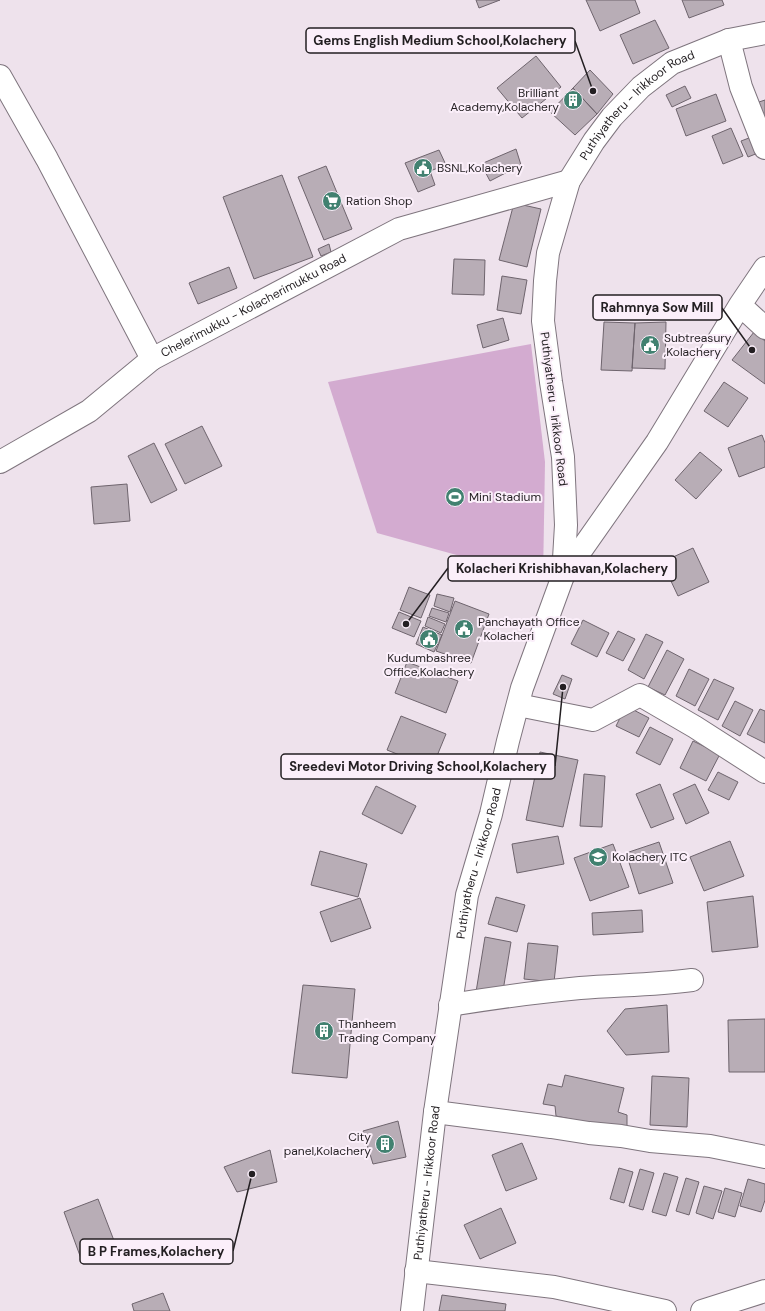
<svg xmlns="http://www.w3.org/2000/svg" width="765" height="1311" viewBox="0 0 765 1311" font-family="'DM Sans',sans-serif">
  <rect width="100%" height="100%" fill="#eee2ec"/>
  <path fill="#d3abd0" d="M531 344 545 462 543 579 377 533 328 382Z"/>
  <path fill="#b8adb6" stroke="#6e646d" d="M476 0H500L479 8Z
    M586 0H635L640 13 600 31Z
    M682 0H722L724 5 689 18Z
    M655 20 669 48 633 64 620 35Z
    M536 56 561 87 522 118 497 88Z
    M590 70 613 94 597 114 573 88Z
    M685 86 691 98 672 107 666 95Z
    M573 88 597 114 575 135 550 112Z
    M716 94 726 121 686 136 676 109Z
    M765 100V125L753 104Z
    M731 128 743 156 723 164 712 136Z
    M757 135 763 151 748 157 741 141Z
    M516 149 521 165 490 181 481 164Z
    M439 150 446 165 430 171 435 185 418 192 405 163Z
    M326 166 352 229 324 240 298 177Z
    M282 175 313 257 254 279 223 197Z
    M514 203 541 209 527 267 499 260Z
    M329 244 331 252 321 256 318 249Z
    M454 259 485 260 484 295 452 294Z
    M229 267 237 288 198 304 189 283Z
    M502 276 527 280 521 314 497 310Z
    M503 318 509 340 483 348 477 325Z
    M604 322 635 323 632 371 601 370Z
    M666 322 665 369 632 368 635 323Z
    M754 332 765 341V384L732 360Z
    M724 382 748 398 728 427 704 411Z
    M202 426 222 466 185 484 165 444Z
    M762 435 765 443V467L739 477 728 448Z
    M154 443 177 490 151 503 128 456Z
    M700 452 722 470 696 499 675 480Z
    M127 484 130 521 94 524 91 487Z
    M693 548 709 582 678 596 662 562Z
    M409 587 430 595 421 618 400 610Z
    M437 594 454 598 450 612 434 606Z
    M455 601 489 614 471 663 436 651Z
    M432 608 449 613 446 622 429 616Z
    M399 612 421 621 414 637 392 628Z
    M428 617 445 624 441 633 425 626Z
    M583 620 609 633 597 657 571 644Z
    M423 627 442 635 434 652 416 644Z
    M618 631 635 639 623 661 606 653Z
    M646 634 663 642 644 679 628 670Z
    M667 650 684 659 665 695 648 687Z
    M407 662 458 681 446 713 395 693Z
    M689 669 709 679 695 706 676 696Z
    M562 675 572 679 565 699 553 694Z
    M714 679 734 688 718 720 698 710Z
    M735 701 753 710 740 736 722 726Z
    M626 706 649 718 639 737 616 726Z
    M760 709 765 711V743L747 734Z
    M401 716 446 734 432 768 387 750Z
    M650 727 673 739 660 765 636 753Z
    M693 741 720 754 706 781 680 768Z
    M540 752 578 760 563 827 526 820Z
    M718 772 738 782 729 800 708 790Z
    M584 774 605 776 602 827 580 826Z
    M660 784 674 819 651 828 636 794Z
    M695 784 709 813 686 824 673 794Z
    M376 786 416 806 402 834 362 814Z
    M558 836 564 864 517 873 512 844Z
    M730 841 744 876 704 891 690 857Z
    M659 842 673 883 639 894 626 853Z
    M613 844 629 887 590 901 574 858Z
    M320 851 367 864 358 897 311 885Z
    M753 896 758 947 712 952 707 902Z
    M496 897 525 905 517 932 488 924Z
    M360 898 371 928 331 942 320 912Z
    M642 910 643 932 593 935 592 913Z
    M485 937 511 942 502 997 476 992Z
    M528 943 558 946 554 982 524 979Z
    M303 985 355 989 347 1078 292 1073Z
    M667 1005 669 1052 626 1055 607 1031 625 1009Z
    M765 1019V1072H729L728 1020Z
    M565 1075 624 1088 618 1112 627 1115V1131L556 1116 555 1106 543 1104 548 1084 562 1087Z
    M652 1076 689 1078 687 1127 650 1125Z
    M398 1121 406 1157 373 1164 363 1131Z
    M522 1143 537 1179 506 1191 492 1155Z
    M270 1150 277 1182 237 1192 224 1167Z
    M619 1168 633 1172 624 1203 610 1199Z
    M640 1169 654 1173 643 1210 629 1206Z
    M664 1173 678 1177 666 1216 652 1212Z
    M686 1178 699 1182 689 1215 676 1211Z
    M748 1179 765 1184V1200L761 1212 740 1206Z
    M704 1186 722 1191 713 1219 696 1213Z
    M725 1188 742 1193 735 1217 718 1212Z
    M98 1199 118 1251 83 1264 64 1212Z
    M501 1208 516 1243 480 1259 464 1225Z
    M163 1293 170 1311H134L132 1304Z
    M442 1295 506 1304 505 1311H439Z"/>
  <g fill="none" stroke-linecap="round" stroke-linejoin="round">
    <defs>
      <path id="minor" d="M729 40 741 87 765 148
        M740 305 765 328
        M0 462 89 411 152 359
        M563 576 657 442 740 305 765 268
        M518 705 593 720 640 695 695 727 765 772
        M450 1005C493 998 536 992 580 988 617 985 655 985 692 980
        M435 1112 551 1127 589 1133 621 1136 650 1141 710 1146 765 1157
        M416 1271 554 1287 665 1311
        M702 1311 765 1291"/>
      <g id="major">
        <path id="s1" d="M0 76 47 159 152 359 399 229 569 181"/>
        <path id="s2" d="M412 1311 435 1112 467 895 491 814 508 741 522 688 563 576 566 525 563 457 551 382 543 321 545 281 548 253 569 181 594 141 612 117 641 87 672 63 729 40 765 33"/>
      </g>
    </defs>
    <use href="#minor" stroke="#7f757e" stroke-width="24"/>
    <use href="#major" stroke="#7f757e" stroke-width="24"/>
    <use href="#minor" stroke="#fff" stroke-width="22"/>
    <use href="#major" stroke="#fff" stroke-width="22"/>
  </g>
  <defs>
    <symbol id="building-disc" viewBox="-11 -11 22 22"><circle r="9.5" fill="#418170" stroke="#fbeffa"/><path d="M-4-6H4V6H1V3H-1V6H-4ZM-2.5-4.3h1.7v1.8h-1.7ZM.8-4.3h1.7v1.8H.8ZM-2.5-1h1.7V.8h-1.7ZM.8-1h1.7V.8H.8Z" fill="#fff"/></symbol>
    <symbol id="civic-disc" viewBox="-11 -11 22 22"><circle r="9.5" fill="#418170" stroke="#fbeffa"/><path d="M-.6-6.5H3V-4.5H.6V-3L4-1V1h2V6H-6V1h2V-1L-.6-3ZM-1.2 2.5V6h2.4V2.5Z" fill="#fff"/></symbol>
    <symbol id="supermarket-disc" viewBox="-11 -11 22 22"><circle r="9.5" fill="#418170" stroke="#fbeffa"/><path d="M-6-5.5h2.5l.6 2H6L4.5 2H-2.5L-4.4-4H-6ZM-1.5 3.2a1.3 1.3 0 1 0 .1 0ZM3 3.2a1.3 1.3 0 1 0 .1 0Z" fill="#fff"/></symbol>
    <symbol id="stadium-disc" viewBox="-11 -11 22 22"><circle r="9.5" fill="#418170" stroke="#fbeffa"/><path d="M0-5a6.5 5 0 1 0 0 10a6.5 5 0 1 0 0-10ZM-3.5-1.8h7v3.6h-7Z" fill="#fff"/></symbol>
    <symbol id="university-disc" viewBox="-11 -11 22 22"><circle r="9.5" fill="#418170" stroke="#fbeffa"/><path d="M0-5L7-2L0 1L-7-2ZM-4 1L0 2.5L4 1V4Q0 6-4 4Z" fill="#fff"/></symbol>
  </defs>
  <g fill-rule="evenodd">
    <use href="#building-disc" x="562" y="89" width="22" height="22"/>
    <use href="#civic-disc" x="412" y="157" width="22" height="22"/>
    <use href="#supermarket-disc" x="321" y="190" width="22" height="22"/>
    <use href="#civic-disc" x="639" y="334" width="22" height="22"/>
    <use href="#stadium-disc" x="444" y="486" width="22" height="22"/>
    <use href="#civic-disc" x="453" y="618" width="22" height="22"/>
    <use href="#civic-disc" x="418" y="628" width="22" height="22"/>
    <use href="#university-disc" x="587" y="846" width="22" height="22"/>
    <use href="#building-disc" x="313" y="1020" width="22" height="22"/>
    <use href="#building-disc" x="374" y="1133" width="22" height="22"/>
  </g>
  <g text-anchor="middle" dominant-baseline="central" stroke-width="4" stroke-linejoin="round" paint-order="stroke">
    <g font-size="12" fill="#231f22" stroke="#fbeffa" text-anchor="start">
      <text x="559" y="93" text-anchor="end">Brilliant<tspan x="559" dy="14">Academy,Kolachery</tspan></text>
      <text x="437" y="168">BSNL,Kolachery</text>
      <text x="346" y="201">Ration Shop</text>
      <text x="664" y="338">Subtreasury<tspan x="664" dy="14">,Kolachery</tspan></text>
      <text x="469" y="497">Mini Stadium</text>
      <text x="478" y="622">Panchayath Office<tspan x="478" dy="14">, Kolacheri</tspan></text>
      <text x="429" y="658" text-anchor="middle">Kudumbashree<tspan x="429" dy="14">Office,Kolachery</tspan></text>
      <text x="612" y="857">Kolachery ITC</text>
      <text x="338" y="1024">Thanheem<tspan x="338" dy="14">Trading Company</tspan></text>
      <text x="371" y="1137" text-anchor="end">City<tspan x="371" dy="14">panel,Kolachery</tspan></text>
    </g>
    <g font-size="12" fill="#231f22" stroke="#fbeffa">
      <text stroke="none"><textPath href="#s2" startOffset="1257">Puthiyatheru - Irikkoor Road</textPath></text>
      <text stroke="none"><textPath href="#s1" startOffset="436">Chelerimukku - Kolacherimukku Road</textPath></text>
      <text transform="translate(554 409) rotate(83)">Puthiyatheru - Irikkoor Road</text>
      <text stroke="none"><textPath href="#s2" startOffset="453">Puthiyatheru - Irikkoor Road</textPath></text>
      <text stroke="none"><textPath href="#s2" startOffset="129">Puthiyatheru - Irikkoor Road</textPath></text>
    </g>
  </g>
  <path fill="none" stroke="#231f22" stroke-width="1.5" d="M593 91L575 41M752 350L722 308M406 624L448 568M563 687L555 766M252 1174L233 1251"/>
  <g fill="#231f22" stroke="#fbeffa" stroke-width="1.5">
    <circle cx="593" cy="91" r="4"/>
    <circle cx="752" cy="350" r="4"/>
    <circle cx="406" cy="624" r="4"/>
    <circle cx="563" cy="687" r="4"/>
    <circle cx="252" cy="1174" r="4"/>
  </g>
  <g fill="#fbeffa" stroke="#231f22" stroke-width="1.5">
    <rect x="306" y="28" width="269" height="25" rx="4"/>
    <rect x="593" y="295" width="129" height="25" rx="4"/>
    <rect x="448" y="556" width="228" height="25" rx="4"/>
    <rect x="281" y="754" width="274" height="25" rx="4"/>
    <rect x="80" y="1239" width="153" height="25" rx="4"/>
  </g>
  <g font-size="13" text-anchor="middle" font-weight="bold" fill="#231f22">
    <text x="440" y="45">Gems English Medium School,Kolachery</text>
    <text x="657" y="312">Rahmnya Sow Mill</text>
    <text x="562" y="573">Kolacheri Krishibhavan,Kolachery</text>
    <text x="418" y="771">Sreedevi Motor Driving School,Kolachery</text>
    <text x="156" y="1256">B P Frames,Kolachery</text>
  </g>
</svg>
